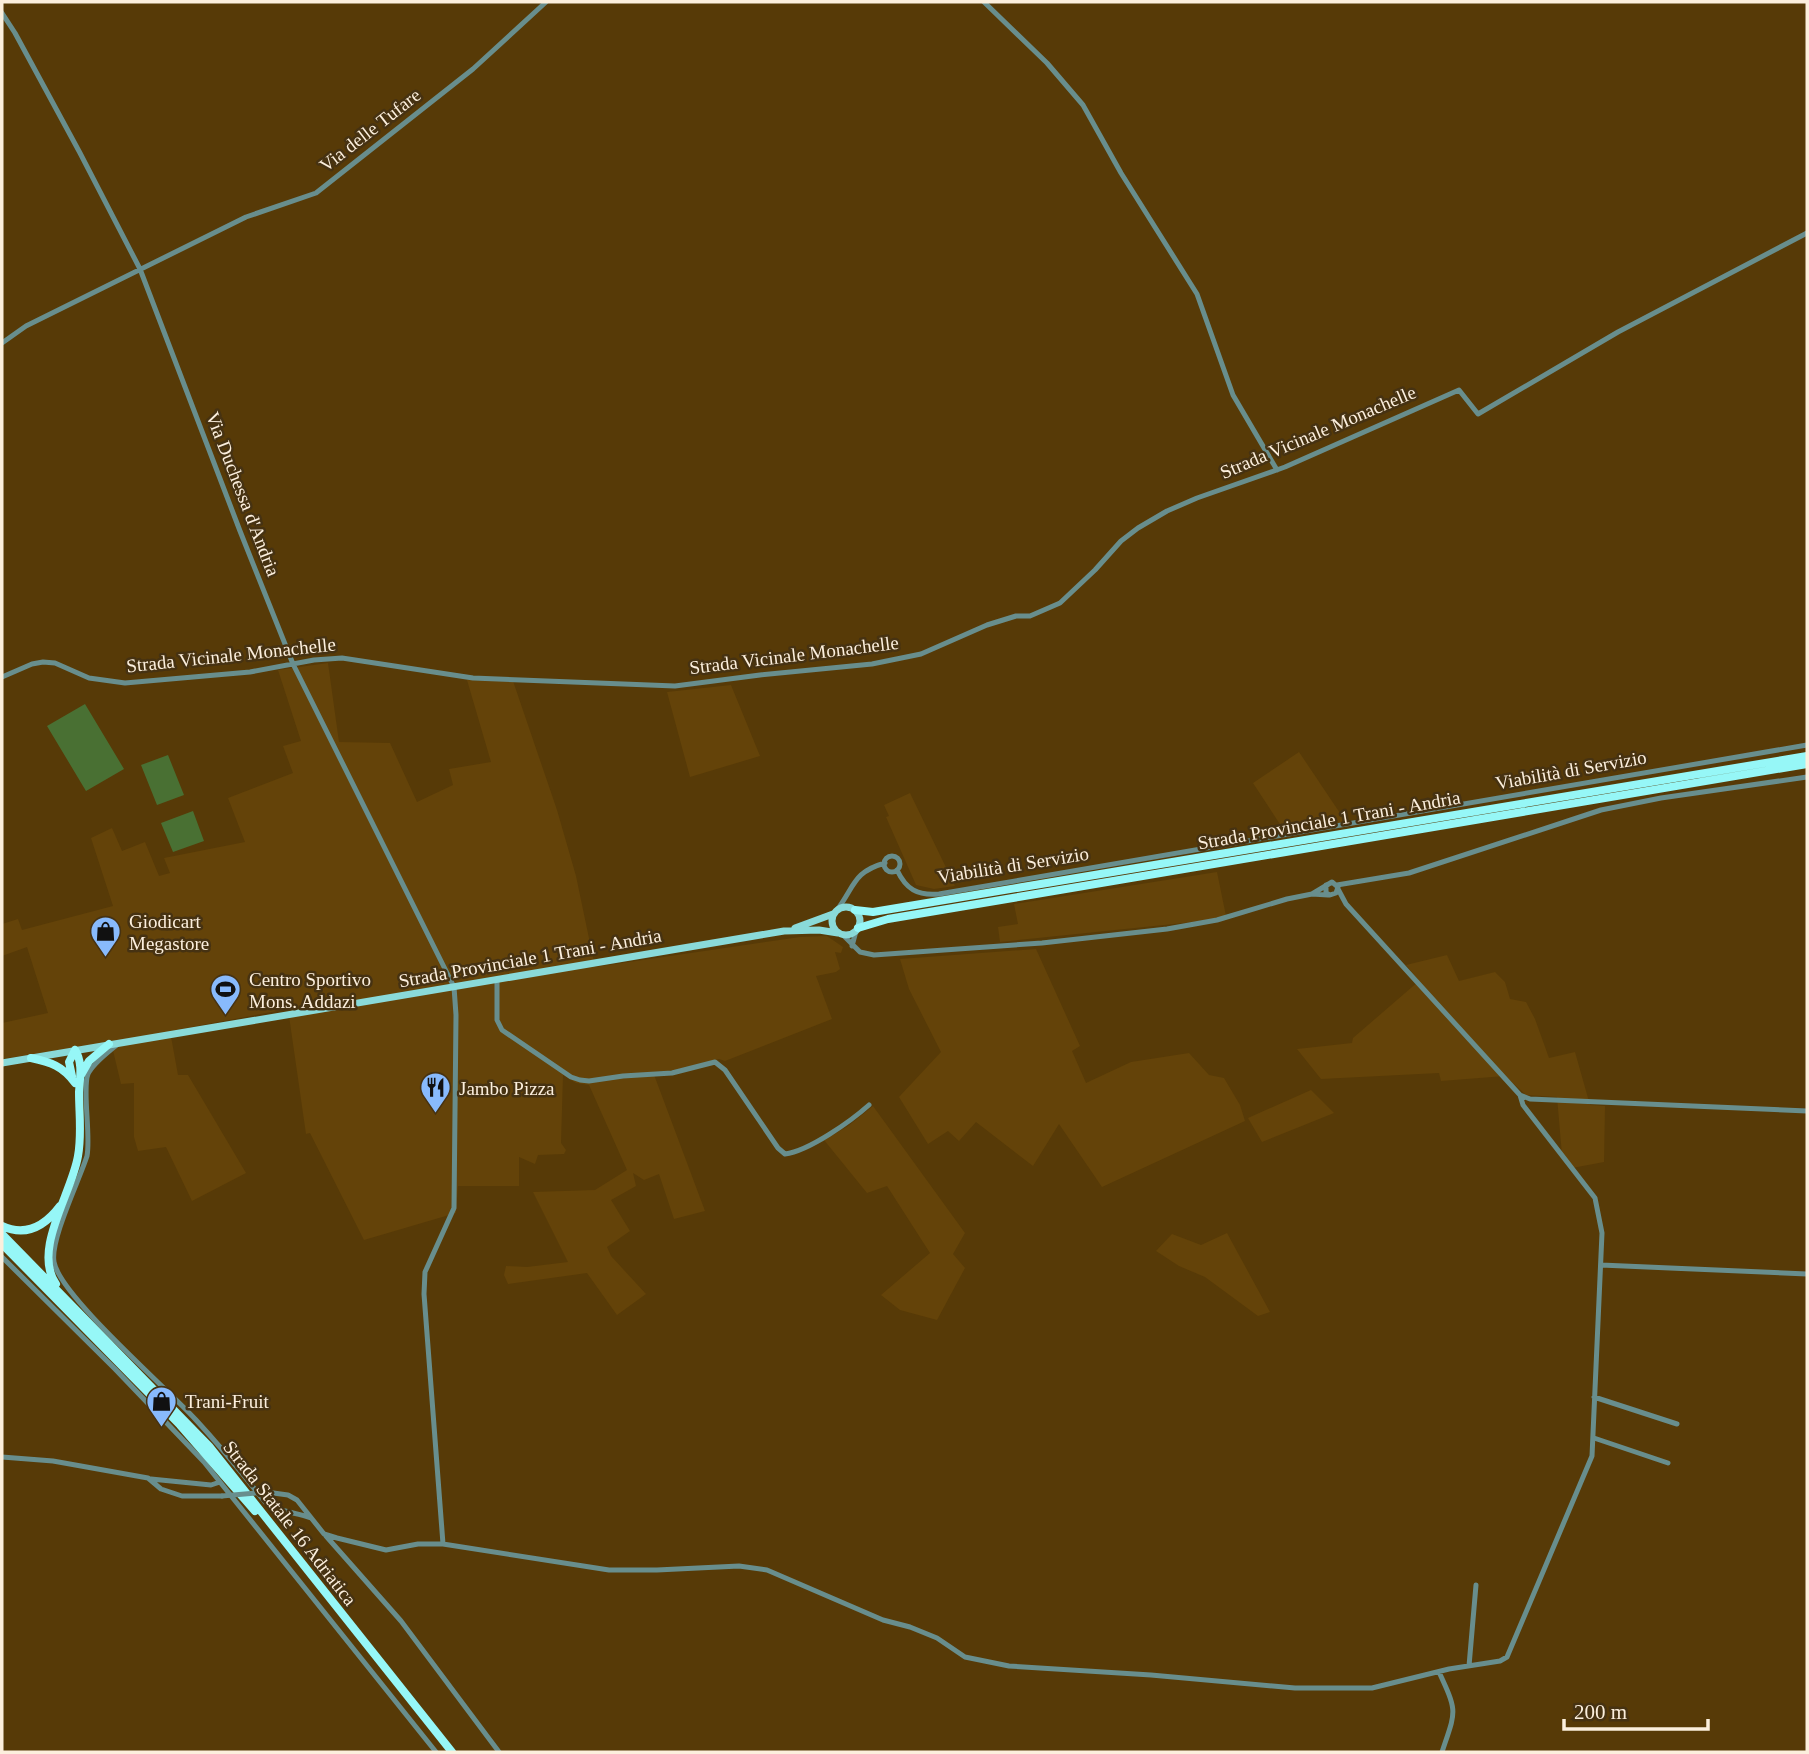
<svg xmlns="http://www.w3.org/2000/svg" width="1809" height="1754" viewBox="0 0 1809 1754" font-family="'Times New Roman',serif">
  <rect width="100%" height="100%" fill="#573a07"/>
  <path fill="#644309" d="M328 663 339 742 390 743 417 802 453 785 449 769 491 762 467 680 513 681 557 810 576 876 595 967 800 937 827 936 843 947 841 953 835 952 840 969 836 972 816 976 832 1019 725 1061 719 1059 676 1070 653 1072 705 1211 674 1219 659 1174 644 1180 633 1173 636 1186 611 1200 630 1231 607 1247 611 1256 646 1294 617 1315 587 1273 508 1284 504 1275 506 1266 527 1267 568 1262 533 1192 595 1190 627 1170 589 1085 576 1083 563 1075 561 1143 566 1150 564 1154 538 1155 535 1164 519 1157V1186H458L456 1213 364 1240 310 1133 306 1134 288 1009 170 1031 178 1075H188L246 1173 192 1201 166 1147 138 1151 134 1137V1083L121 1084 111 1042 2 1059V1023L48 1013 27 947 2 956V924L18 919 22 930 113 906 91 838 112 828 122 851 145 842 159 876 170 873 164 858 245 842 228 798 293 773 283 746 301 741 278 670Z
    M731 685 760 756 690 777 667 692Z
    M1299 752 1346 822 1285 832 1253 783Z
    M910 793 955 886 934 889 916 885 886 817 889 816 884 805Z
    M1217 872 1226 916 1193 922 1000 942 998 927 1018 924 1014 904Z
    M1036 949 1080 1046 1072 1051 1086 1083 1131 1062 1189 1053 1209 1075 1224 1078 1240 1105 1245 1121 1102 1187 1059 1124 1033 1166 976 1122 959 1141 948 1131 928 1144 899 1097 941 1052 909 989 900 959Z
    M1447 955 1459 981 1495 972 1505 982 1510 999 1526 1002 1535 1019 1549 1058 1575 1052 1590 1105 1605 1106 1604 1162 1572 1168 1562 1155 1557 1097 1526 1095 1505 1076 1441 1081 1439 1073 1321 1079 1297 1049 1352 1043 1353 1038 1419 981 1406 965Z
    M1311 1090 1334 1113 1262 1142 1248 1118Z
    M873 1106 965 1233 953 1254 965 1268 937 1320 900 1310 881 1295 930 1253 887 1186 867 1193 824 1140 848 1126Z
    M1227 1233 1270 1312 1258 1316 1205 1277 1179 1266 1156 1251 1172 1234 1201 1245Z"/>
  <path fill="#497033" d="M85 704 124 769 86 791 47 726Z
    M168 755 184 795 157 805 141 765Z
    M193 811 204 841 173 852 161 823Z"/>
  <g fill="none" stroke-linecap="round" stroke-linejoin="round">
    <path stroke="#688e8d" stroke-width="5" d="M984 2 1047 63 1083 105 1121 173 1197 294 1233 395 1277 470
      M2 13 15 33 80 153 140 269 240 531 293 664 454 987 456 1015 454 1208 425 1272 424 1294 443 1544
      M2 343 26 326 246 217 316 193 473 69 546 2
      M2 677 32 664 43 662 55 663 89 678 125 683 250 672 314 660 342 658 473 678 675 686 760 675 872 664 921 654 987 625 1016 616H1030L1060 603 1095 570 1121 541 1138 528 1167 511 1197 498 1285 467 1459 390 1478 414 1618 332 1807 233
      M884 864a8 8 0 1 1 16 0a8 8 0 1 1-16 0Z
      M897 870C906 889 917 896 939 894L1807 745
      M1337 885 1409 873 1601 810 1661 798 1807 777
      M1338 889 1346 904 1520 1095 1530 1099 1807 1111
      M1312 894 1332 882 1338 887 1336 893 1330 895 1326 893V885
      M837 910C855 886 853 872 885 863
      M843 935 860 952 874 955 1042 943 1167 929 1217 920 1287 899 1312 894 1328 895
      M852 946 856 931
      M497 979V1020L502 1030 571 1077 580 1080 589 1081 623 1076 672 1073 715 1062 725 1070 778 1148 785 1154C809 1151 851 1121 869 1105
      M119 1043C109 1052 94 1062 88 1074 82 1088 91 1135 87 1156 79 1181 50 1240 54 1262 60 1296 168 1389 196 1420 220 1446 243 1474 265 1502 277 1512 296 1512 311 1518
      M2 1257 115 1369 204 1462 436 1752
      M1601 1265 1807 1274
      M1594 1397 1677 1424
      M1594 1438 1668 1463
      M2 1457 53 1461 148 1478 161 1489 182 1496H222
      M151 1479 211 1485 220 1482
      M266 1492 288 1495 297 1500 324 1534 337 1538 386 1550 418 1544H443L609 1570H657L739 1566 767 1570 883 1620 910 1627 937 1638 965 1657 1009 1666 1151 1675 1295 1688H1372L1449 1669 1500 1661 1507 1657 1592 1456 1602 1233 1595 1198 1523 1105 1520 1095
      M326 1536 401 1621 499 1752
      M1469 1666 1476 1585
      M1439 1672C1458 1713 1456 1710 1442 1752"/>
    <path stroke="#8adad9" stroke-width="7" d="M832 921a14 14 0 1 1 28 0a14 14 0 1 1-28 0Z
      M795 928 833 914
      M2 1063 784 931 819 930 838 933"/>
    <path stroke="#96f7f7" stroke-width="8" d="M855 910 873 912 1807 756
      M858 928 888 919 1807 764
      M31 1058C50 1062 63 1066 75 1083
      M81 1075 89 1061 109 1044
      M72 1076 69 1062 75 1050
      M2 1226C26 1237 45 1226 60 1206
      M2 1234 209 1446 452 1752
      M2 1244 180 1425 255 1511
      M56 1284C32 1250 72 1193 78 1156 82 1134 79 1114 79 1092 80 1078 83 1062 75 1050"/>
    <path stroke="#688e8d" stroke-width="5" d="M222 1496 266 1492"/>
  </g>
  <defs>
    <symbol id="shop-pin" viewBox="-11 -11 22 30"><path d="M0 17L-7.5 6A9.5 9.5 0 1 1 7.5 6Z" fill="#88bafc" stroke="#463212"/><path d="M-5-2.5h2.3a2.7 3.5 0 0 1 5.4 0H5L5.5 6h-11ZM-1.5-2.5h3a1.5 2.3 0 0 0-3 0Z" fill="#111"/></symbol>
    <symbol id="stadium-pin" viewBox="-11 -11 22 30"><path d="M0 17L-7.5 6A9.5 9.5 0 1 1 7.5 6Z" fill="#88bafc" stroke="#463212"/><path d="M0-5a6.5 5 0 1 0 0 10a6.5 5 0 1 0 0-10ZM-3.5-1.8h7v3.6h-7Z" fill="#111"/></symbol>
    <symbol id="restaurant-pin" viewBox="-11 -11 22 30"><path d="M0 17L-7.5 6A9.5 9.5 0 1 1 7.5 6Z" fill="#88bafc" stroke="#463212"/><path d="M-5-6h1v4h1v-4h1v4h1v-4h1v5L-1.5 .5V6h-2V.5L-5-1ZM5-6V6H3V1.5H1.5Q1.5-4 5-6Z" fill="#111"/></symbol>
  </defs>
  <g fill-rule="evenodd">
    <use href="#shop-pin" x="88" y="914" width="35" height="47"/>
    <use href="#stadium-pin" x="208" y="972" width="35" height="47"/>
    <use href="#restaurant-pin" x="418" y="1070" width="35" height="47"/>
    <use href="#shop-pin" x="144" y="1384" width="35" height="47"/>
  </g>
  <g text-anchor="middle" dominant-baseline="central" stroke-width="5" stroke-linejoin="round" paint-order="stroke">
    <g font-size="19" fill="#fcefdd" stroke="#463212">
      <text transform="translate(370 130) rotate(-38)">Via delle Tufare</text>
      <text transform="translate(1318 432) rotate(-23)">Strada Vicinale Monachelle</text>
      <text transform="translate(243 494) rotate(69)">Via Duchessa d'Andria</text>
      <text transform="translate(231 655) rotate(-6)">Strada Vicinale Monachelle</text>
      <text transform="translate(794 655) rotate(-7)">Strada Vicinale Monachelle</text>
      <text transform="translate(1571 770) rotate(-10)">Viabilità di Servizio</text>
      <text transform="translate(1329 820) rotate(-10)">Strada Provinciale 1 Trani - Andria</text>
      <text transform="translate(1013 865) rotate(-9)">Viabilità di Servizio</text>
      <text transform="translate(530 958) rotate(-10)">Strada Provinciale 1 Trani - Andria</text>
      <text transform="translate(290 1523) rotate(52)">Strada Statale 16 Adriatica</text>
    </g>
    <g font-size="19" fill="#fcefdd" stroke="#463212" text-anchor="start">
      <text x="129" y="921">Giodicart<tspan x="129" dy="22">Megastore</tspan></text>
      <text x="249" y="979">Centro Sportivo<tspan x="249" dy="22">Mons. Addazi</tspan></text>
      <text x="459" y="1088">Jambo Pizza</text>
      <text x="185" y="1401">Trani-Fruit</text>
    </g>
  </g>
  <rect width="1809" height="1754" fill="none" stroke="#fcefdd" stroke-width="7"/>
  <path d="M1564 1719v10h144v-10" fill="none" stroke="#fcefdd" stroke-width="3.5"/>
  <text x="1574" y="1719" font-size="21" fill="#fcefdd" stroke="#463212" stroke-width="5" paint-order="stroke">200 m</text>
</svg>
